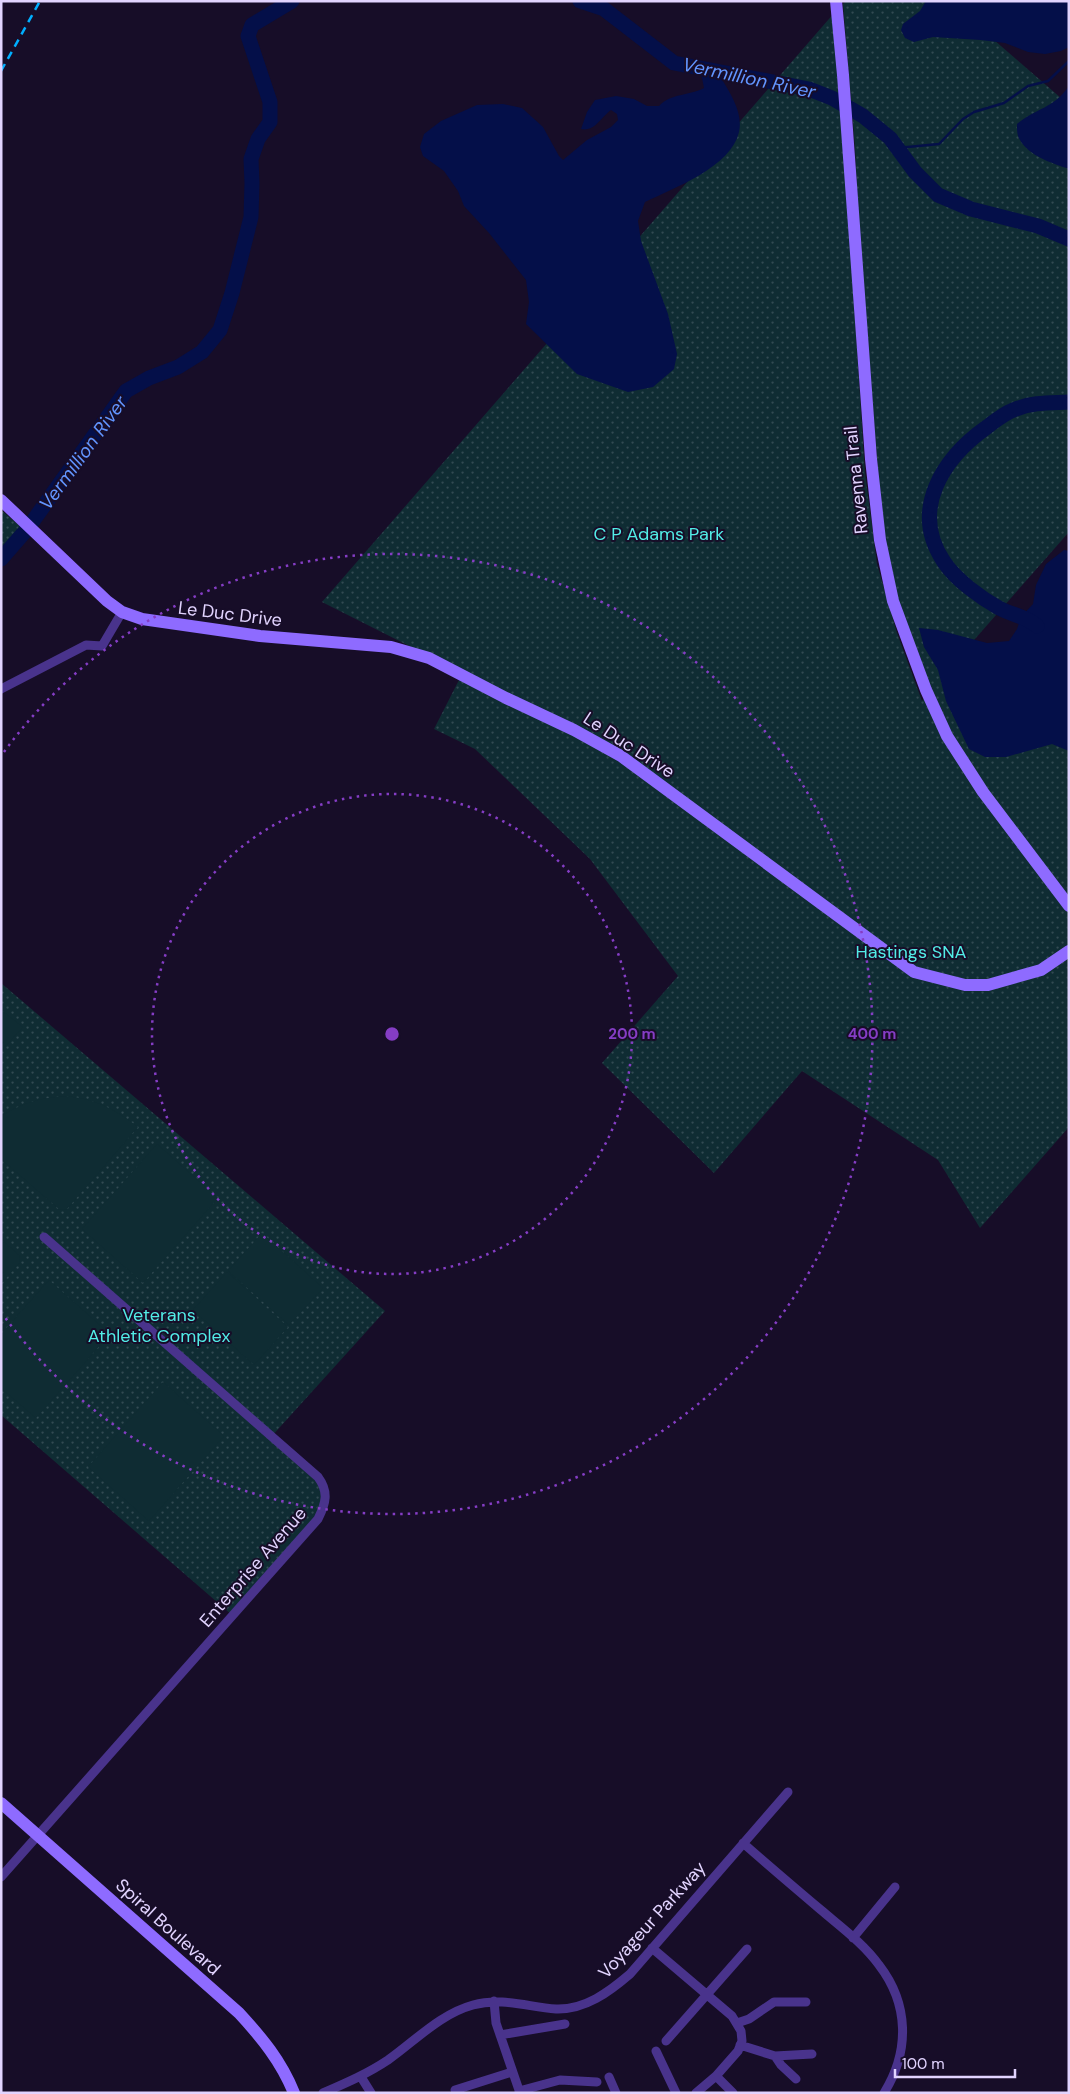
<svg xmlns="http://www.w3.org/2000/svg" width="1070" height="2094" viewBox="0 0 1070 2094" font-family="'DM Sans',sans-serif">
  <defs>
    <pattern id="park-dots" width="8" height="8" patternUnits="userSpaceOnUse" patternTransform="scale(1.25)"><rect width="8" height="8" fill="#0f2c33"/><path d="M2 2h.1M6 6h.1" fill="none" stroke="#324a52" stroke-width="1.8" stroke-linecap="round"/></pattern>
  </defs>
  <rect width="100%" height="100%" fill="#170d28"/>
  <path fill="url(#park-dots)" d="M846 1H949L1069 105V532L960 656 1069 751V1127L980 1228 938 1160 802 1071 714 1173 602 1063 678 976 590 859 475 749 434 729 460 678 651 773 437 660 322 602 835 12 865 473 877 564 897 633 922 701 928 693 918 671 884 547 859 232 855 148 843 4Z
    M1 510 26 531 1 559Z
    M1 983 385 1311 271 1437 318 1477 325 1506 232 1615 1 1415Z"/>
  <path fill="#0f2c33" d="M1 1010 23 1027 1 1051Z
    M64 1096C94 1098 115 1109 138 1127L67 1209 60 1210 1 1159V1116C22 1103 40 1098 64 1096Z
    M157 1144 218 1198 143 1283 82 1229Z
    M262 1233 323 1288 289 1325 228 1271Z
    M1 1239 19 1255 20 1262 1 1284Z
    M227 1272 288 1327 254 1365 193 1310Z
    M49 1280 110 1334 36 1418 1 1388V1334Z
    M163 1382 224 1436 149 1521 88 1467Z"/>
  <path fill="#040f49" d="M926 1H1069V47L1061 51 1045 54 1028 52 1005 43 981 40 933 37 914 42 905 38 901 30 903 24 920 11Z
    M700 68 726 74 723 81C732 96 743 114 739 132 731 167 674 188 645 202L638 221 641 241 668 314 677 354 674 369 653 387 628 392 577 374 526 324 529 302 526 280 489 233 464 206 458 191 444 171 423 156 420 147 424 134 441 121 477 105 503 104 522 108 543 127 559 156 563 160 587 140 611 127 618 120 617 114 611 110C601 117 595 132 581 129L587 112 595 100 616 96 634 99 647 106H659C671 93 689 96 704 88Z
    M1069 86V169C1052 163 1029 156 1020 140 1017 136 1017 129 1017 124 1036 108 1053 109 1069 86Z
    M1064 550 1069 551V751L1052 744 1006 757H985L969 749 946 701 938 670 924 647 919 628 938 630 987 643 1009 641 1017 629 1021 617 1033 604 1036 585 1046 564Z"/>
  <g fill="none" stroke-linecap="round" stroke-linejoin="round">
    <path stroke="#040f49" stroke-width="2.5" d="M897 148 939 144 963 119 974 112 1004 103 1028 86 1048 81 1069 61"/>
    <path stroke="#040f49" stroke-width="15" d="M580 1 604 9 674 63 809 89 832 98 863 116 890 138 915 172 938 195 971 209 1038 226 1069 239
      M1 559 28 528 126 391 149 378 178 367 202 352 220 330 232 293 251 217 252 183 251 159 258 139 270 122V102L248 36 252 25 292 1
      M1037 626C1026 616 1012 615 999 608 981 598 956 580 944 562 909 510 943 458 987 427 996 420 1006 412 1016 409 1033 402 1051 403 1069 402"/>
    <path stroke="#49338c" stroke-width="9" d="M1 689 86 645 102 646 122 612
      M743 1843C769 1866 795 1888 821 1910 841 1927 864 1944 879 1965 909 2004 910 2051 884 2093
      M1 1877 318 1519C326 1503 329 1492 318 1477L44 1237
      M853 1938 895 1887
      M652 1948 732 2016 741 2031 742 2041 738 2051 716 2076 696 2093
      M494 2001 496 2023 520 2093
      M737 2023 749 2019 774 2002H806
      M500 2035 565 2024
      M666 2041 747 1949
      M740 2045 775 2056 812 2054
      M656 2051 676 2093
      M775 2056 781 2065 796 2079
      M716 2076 733 2093
      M361 2077 371 2093
      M609 2077 616 2093
      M455 2090 512 2072
      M519 2091 560 2080 597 2082
      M323 2093C346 2083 367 2074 388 2060 415 2041 440 2014 473 2005 502 1997 528 2007 556 2009 585 2010 609 1992 630 1974L788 1792"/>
    <path stroke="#8e6bff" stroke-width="12" d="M836 1 843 75 871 459 880 540 893 601 926 690 947 736 983 792 1069 906
      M1 500 107 601 122 612 142 619 260 636 391 647 429 658 506 698 574 730 621 756 914 972 965 985H988L1041 970 1069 951
      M1 1803 239 2013C262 2038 281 2061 294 2093"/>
    <path stroke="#00afff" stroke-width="2.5" stroke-dasharray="8 6" stroke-linecap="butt" d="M1 71 40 1"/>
  </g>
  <g fill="none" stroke="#853dc5" stroke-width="2.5" stroke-dasharray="2.5 5">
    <circle cx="392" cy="1034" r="240"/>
    <path d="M4 752A480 480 0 1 1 4 1316"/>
  </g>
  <g text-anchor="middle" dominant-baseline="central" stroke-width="4" stroke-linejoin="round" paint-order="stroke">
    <g font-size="18" fill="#e2d4ff" stroke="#170d28">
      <text transform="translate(856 480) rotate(-96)">Ravenna Trail</text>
      <text transform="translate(230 614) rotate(7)">Le Duc Drive</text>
      <text transform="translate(629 745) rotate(33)">Le Duc Drive</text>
      <text transform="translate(253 1567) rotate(-49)">Enterprise Avenue</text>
      <text transform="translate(652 1920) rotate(-48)">Voyageur Parkway</text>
      <text transform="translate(168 1927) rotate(42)">Spiral Boulevard</text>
    </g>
    <g font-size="18" fill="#52ede7" stroke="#170d28">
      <text x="659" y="534">C P Adams Park</text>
      <text x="911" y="952">Hastings SNA</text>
      <text x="159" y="1315">Veterans<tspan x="159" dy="21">Athletic Complex</tspan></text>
    </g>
    <g font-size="19" font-style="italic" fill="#6295ff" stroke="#170d28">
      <text transform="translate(749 78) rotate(12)">Vermillion River</text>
      <text transform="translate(83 453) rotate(-54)">Vermillion River</text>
    </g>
  </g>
  <circle cx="392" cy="1034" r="8" fill="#853dc5" stroke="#170d28" stroke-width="2.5"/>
  <g font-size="15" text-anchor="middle" font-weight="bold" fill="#853dc5" stroke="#170d28" stroke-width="4" stroke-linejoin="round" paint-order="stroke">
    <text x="632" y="1039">200 m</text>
    <text x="872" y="1039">400 m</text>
  </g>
  <rect width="1070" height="2094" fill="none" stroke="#e2d4ff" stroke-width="5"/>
  <path d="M895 2069v8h120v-8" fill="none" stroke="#e2d4ff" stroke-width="2.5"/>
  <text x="902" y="2069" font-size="15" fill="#e2d4ff" stroke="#170d28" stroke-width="4" paint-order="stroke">100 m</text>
</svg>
